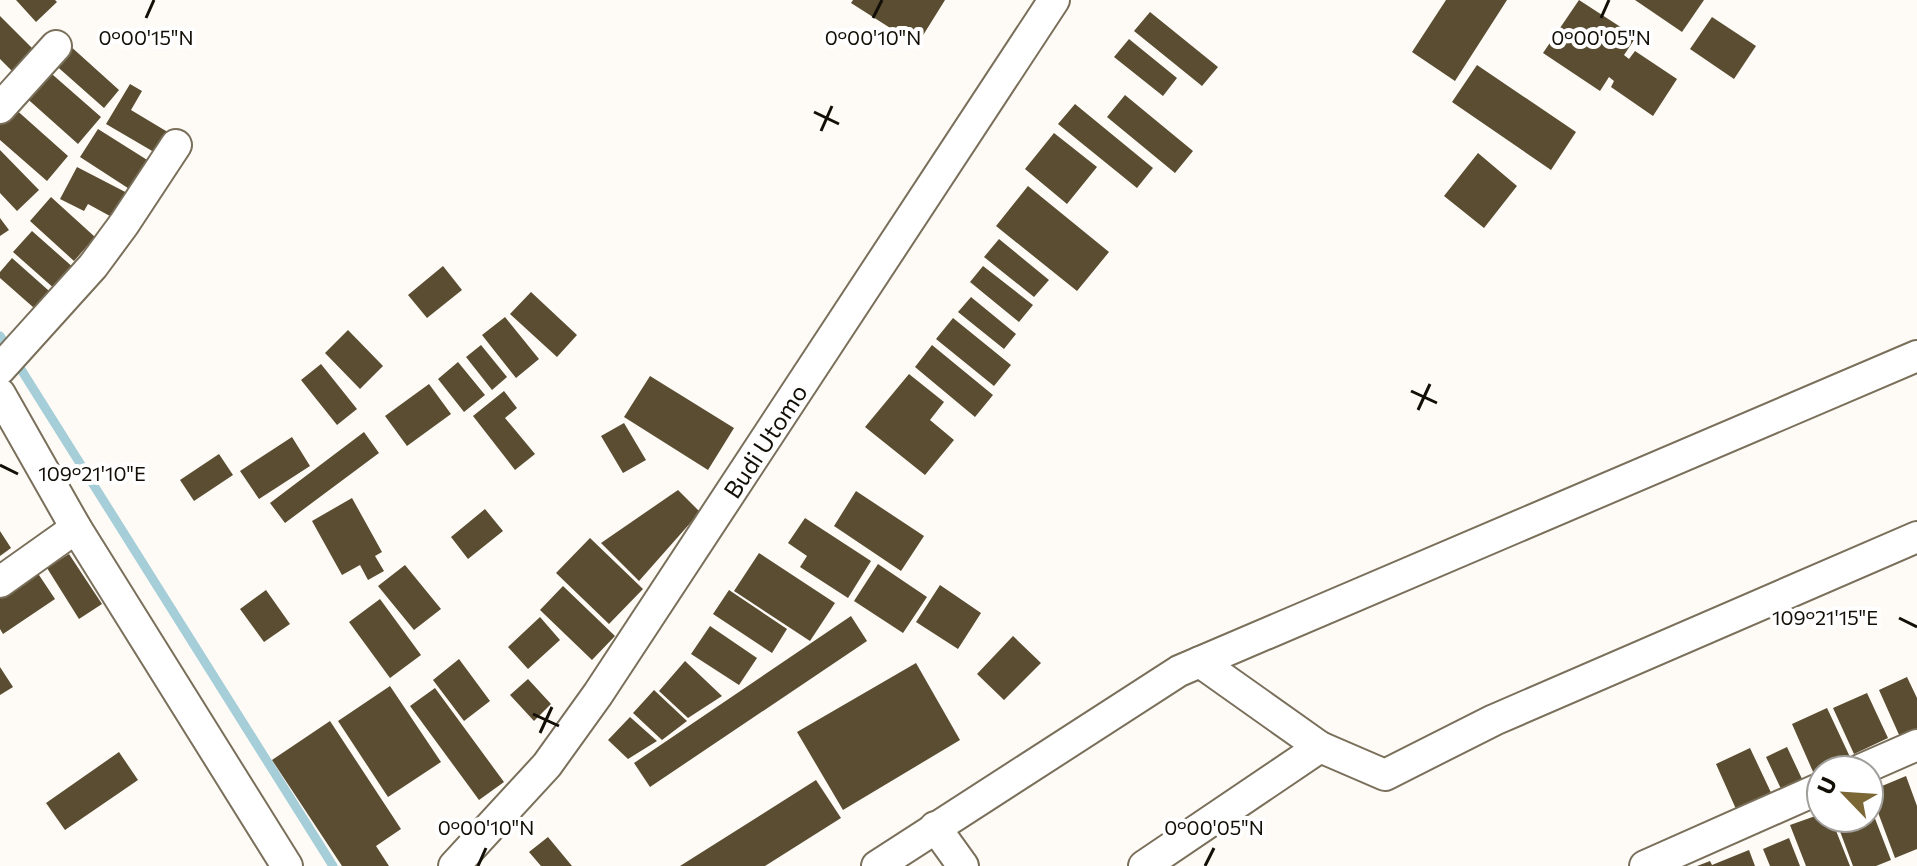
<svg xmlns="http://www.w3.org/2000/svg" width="1917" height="866" viewBox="0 0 1917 866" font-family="Commissioner,sans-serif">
  <rect width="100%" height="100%" fill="#fefbf6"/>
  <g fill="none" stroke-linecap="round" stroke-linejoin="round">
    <path stroke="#a5ced8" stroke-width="9" d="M0 336 333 866"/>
  </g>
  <path fill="#5a4d31" d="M16 0H55L57 2 36 22Z
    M853 0H945L917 45 851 3Z
    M1446 0H1507L1455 81 1412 52Z
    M1579 0 1636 37 1624 55 1629 59 1635 51 1677 79 1653 116 1611 87 1614 81 1609 77 1600 91 1543 53Z
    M1635 0H1704L1682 32Z
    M1150 12 1218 67 1202 86 1134 31Z
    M0 16 40 56 19 78 0 59Z
    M1712 17 1756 46 1734 79 1690 49Z
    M1129 39 1177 78 1163 96 1114 57Z
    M68 44 119 90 104 108 52 62Z
    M1477 65 1576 132 1551 170 1452 102Z
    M45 68 101 117 78 144 22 94Z
    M130 84 142 91 131 110 171 134 159 155 106 124Z
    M1125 95 1193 151 1175 173 1107 117Z
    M1075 104 1153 168 1137 188 1058 124Z
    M13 107 68 156 47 181 0 140V122Z
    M98 129 152 163 134 192 80 157Z
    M1054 133 1097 167 1067 204 1025 169Z
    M0 150 39 190 17 211 0 193Z
    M1478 153 1517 186 1484 228 1444 196Z
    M77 167 133 196 119 221 88 204 84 211 60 199Z
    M1028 186 1109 252 1077 291 996 226Z
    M51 197 95 237 74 261 30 221Z
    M0 218 9 230 0 236Z
    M32 231 75 269 56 290 13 252Z
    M999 239 1049 280 1034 297 984 257Z
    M12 258 57 298 42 315 0 278V272Z
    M443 266 462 290 427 318 408 295Z
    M983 266 1033 305 1019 322 970 282Z
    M531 292 577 335 557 357 510 314Z
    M971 297 1016 334 1004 349 958 312Z
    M505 317 539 359 516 378 482 335Z
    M953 318 1011 365 994 386 936 339Z
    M348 330 383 366 360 389 325 353Z
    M481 345 507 377 492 390 466 357Z
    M932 345 993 395 975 417 915 367Z
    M458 362 485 395 464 412 438 379Z
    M321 364 357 409 337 425 301 380Z
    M909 374 944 402 930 420 954 440 925 475 865 427Z
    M650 376 734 428 708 470 624 417Z
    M429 384 451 414 407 446 385 416Z
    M504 391 517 408 505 418 535 454 515 470 473 416Z
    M624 423 646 460 623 473 601 436Z
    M364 432 379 453 285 523 270 503Z
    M292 437 310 466 259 499 240 471Z
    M219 454 233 475 194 501 180 480Z
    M678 490 700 512 639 581 601 543Z
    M856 491 924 536 901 571 834 526Z
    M352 498 382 552 375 556 384 571 368 580 360 565 342 575 312 521Z
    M485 509 503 531 468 559 451 537Z
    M805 518 871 561 848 598 800 567 807 556 788 543Z
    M0 531 11 548 0 556Z
    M590 538 643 589 609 624 556 573Z
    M759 553 835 603 810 641 734 591Z
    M69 554 102 604 79 619 47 568Z
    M878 564 927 597 903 633 854 601Z
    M405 565 441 609 414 630 378 586Z
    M33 566 55 599 3 634 0 629V588Z
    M940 585 981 613 958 649 916 622Z
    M563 586 615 636 592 660 540 610Z
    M266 590 290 624 264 642 240 609Z
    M729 590 787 629 772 653 713 614Z
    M380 599 421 655 390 678 349 622Z
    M851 616 867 641 650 787 634 763Z
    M540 617 560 640 528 669 508 647Z
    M710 626 757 658 739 685 691 654Z
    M1013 636 1041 663 1004 700 977 674Z
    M459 659 490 701 464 721 433 680Z
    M685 661 722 696 688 718 659 691Z
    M916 663 960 740 843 810 797 732Z
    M0 667 13 687 0 695Z
    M1907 677 1917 698V729L1900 737 1879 690Z
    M528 679 551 704 534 721 510 695Z
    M390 686 441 762 388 797 338 721Z
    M435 688 504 782 479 800 410 706Z
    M654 690 687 721 662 740 633 713Z
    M1867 693 1888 738 1854 754 1833 708Z
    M1827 708 1850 757 1814 774 1792 724Z
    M630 717 657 741 628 759 608 740Z
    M330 721 401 829 376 846 389 866H342L272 760Z
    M1787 747 1803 781 1782 791 1766 757Z
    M1750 748 1775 801 1740 818 1716 764Z
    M119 752 138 780 65 830 46 803Z
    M1906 776 1917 806V849L1895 858 1870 791Z
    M816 780 841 818 765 866H680Z
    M1869 803 1891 860 1876 866H1853L1835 818H1869Z
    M1821 814V818H1831L1850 866H1806L1790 825Z
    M548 837 572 866H541L529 852Z
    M1789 838 1800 866H1770L1763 849Z
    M1749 850 1755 866H1697L1710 861 1712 865Z"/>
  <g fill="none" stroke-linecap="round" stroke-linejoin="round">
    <defs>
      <g id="minor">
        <path d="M0 108 56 46"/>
        <path d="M0 369 93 266 124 224 176 145"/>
        <path d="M0 394 76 528 287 866"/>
        <path d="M0 582 76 528"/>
        <path d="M1200 662 1320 747 1385 775 1494 720 1917 537"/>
        <path d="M1860 770 1917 745"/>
        <path d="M935 827 963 866"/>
        <path id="s1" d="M454 866 547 765 598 694 1054 0"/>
        <path d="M877 866 1179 671 1917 356"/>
        <path d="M1144 866 1320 747"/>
        <path d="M1645 866 1821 788"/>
      </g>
    </defs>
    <use href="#minor" stroke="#796f5a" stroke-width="34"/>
    <use href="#minor" stroke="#fff" stroke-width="30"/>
  </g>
  <path fill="none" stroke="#130f07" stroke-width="3" d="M146 18 154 0M873 18 882 0M1601 18 1609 0M814 112 839 124M821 131 832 106M1411 391 1437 403M1418 410 1430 384M0 465 18 474M1899 618 1917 627M533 714 559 726M540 733 552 707M478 866 486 848M1205 866 1214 848"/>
  <g text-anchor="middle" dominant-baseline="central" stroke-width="8" stroke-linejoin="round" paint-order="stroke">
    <g font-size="24" fill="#130f07" stroke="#fff">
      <text stroke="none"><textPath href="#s1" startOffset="528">Budi Utomo</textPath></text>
    </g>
  </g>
  <g font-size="20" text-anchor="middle" fill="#130f07" stroke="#fff" stroke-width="8" stroke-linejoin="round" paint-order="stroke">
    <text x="146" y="45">0°00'15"N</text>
    <text x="873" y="45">0°00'10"N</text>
    <text x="1601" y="45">0°00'05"N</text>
    <text x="92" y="481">109°21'10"E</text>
    <text x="1825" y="625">109°21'15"E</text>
    <text x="486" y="835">0°00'10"N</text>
    <text x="1214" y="835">0°00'05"N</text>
  </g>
  <g transform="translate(1845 794) rotate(295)"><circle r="38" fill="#ffffff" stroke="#a19f9c" stroke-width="2"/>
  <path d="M0-6L14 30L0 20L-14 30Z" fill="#7b6736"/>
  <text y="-12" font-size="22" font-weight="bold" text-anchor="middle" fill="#130f07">U</text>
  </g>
</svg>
